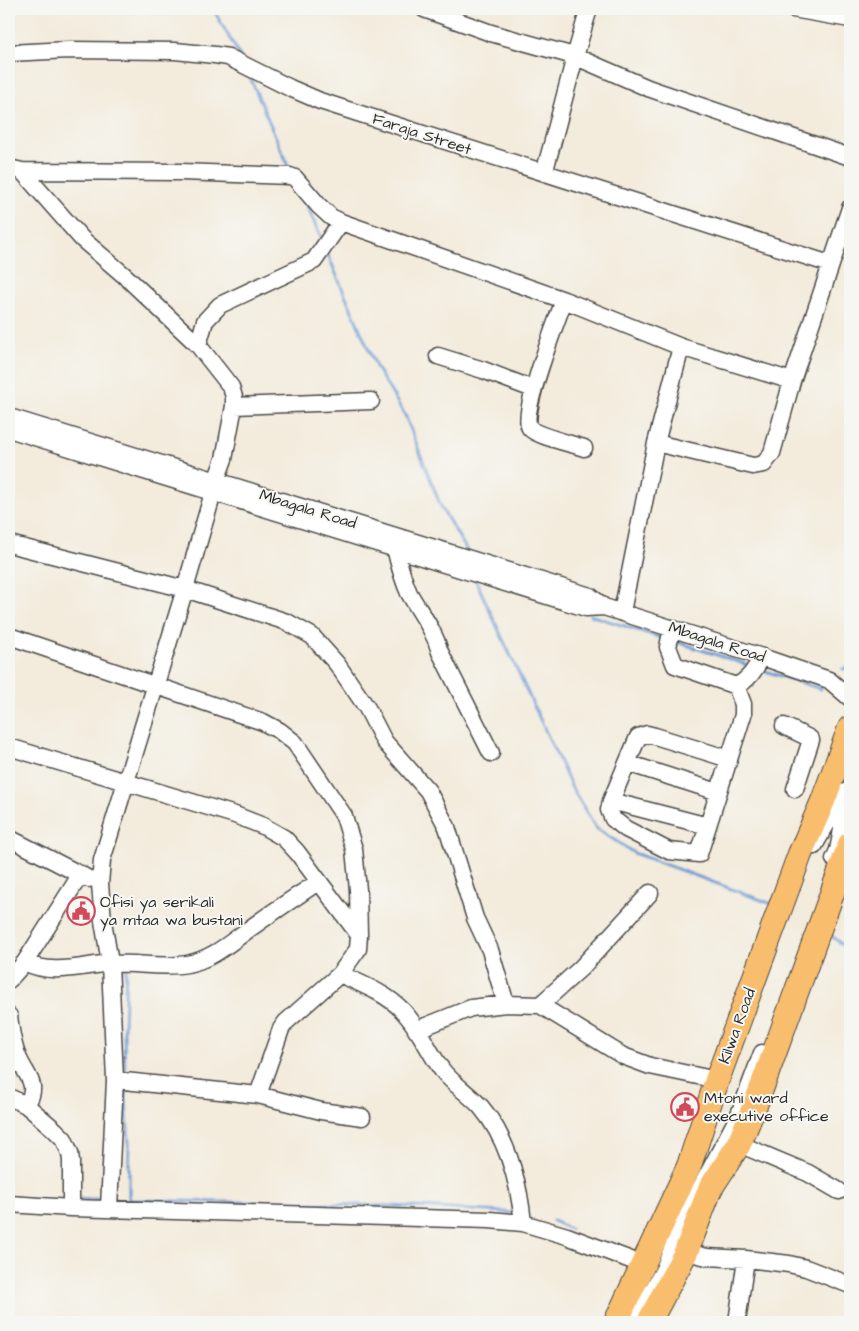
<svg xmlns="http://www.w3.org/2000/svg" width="859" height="1331" viewBox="0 0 859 1331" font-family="'Architects Daughter',sans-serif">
  <rect width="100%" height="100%" fill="#f6f6f2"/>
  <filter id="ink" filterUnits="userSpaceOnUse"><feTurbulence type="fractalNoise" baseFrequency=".02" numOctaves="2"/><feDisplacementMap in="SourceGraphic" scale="10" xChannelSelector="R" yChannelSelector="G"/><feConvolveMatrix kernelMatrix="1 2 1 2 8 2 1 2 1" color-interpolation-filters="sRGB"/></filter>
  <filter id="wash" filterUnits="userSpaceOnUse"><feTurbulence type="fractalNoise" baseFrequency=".0096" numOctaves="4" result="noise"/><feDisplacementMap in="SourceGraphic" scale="20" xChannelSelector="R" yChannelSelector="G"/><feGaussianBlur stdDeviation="1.12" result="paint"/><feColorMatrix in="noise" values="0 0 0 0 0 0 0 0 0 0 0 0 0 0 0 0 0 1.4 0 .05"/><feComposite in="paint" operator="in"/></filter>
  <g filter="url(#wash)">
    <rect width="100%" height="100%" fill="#f3ebdb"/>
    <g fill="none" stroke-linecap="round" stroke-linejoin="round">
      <path stroke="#6c9bd5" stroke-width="3" d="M213 9 240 56
        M249 75 289 168
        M304 200 322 239
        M328 255 377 369 405 415 442 509 468 552
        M475 579 572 788 596 828 634 853 772 904
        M590 615 665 639
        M674 641 751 666
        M843 669 850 667
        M762 670 821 689
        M828 933 850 951
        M125 1075 124 1030 126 969
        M125 1087 129 1143V1200C258 1203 387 1203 516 1213
        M80 1199H104
        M553 1221 570 1229"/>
    </g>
  </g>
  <g filter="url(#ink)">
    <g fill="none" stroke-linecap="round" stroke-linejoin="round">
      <defs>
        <path id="minor" d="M424 9 491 33 574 56 648 88 850 157
          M793 9 850 19
          M9 53 69 50 175 51 215 55 228 57 290 88 320 101 830 264
          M9 168 22 171 181 172 290 176 295 178 319 206 331 217 341 222 564 300 681 347 792 381
          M22 171 82 239 125 276 198 345 231 387 234 397V406L224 459 216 481
          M544 173C560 118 572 63 589 9
          M564 300C557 320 520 415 530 428 536 436 573 444 584 448
          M198 345 205 321 220 305 314 261 341 222
          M438 356 483 370 533 389
          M234 406 371 401
          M9 417 590 596 604 607 762 657 829 680 850 698
          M9 429 586 608 604 607
          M656 443 753 466 764 464 772 453 792 381 850 208
          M9 544 185 589 287 622 312 636 337 664 367 708 384 741 428 791 447 827 475 918 490 950 506 1004
          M395 548C399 564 402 578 409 593 420 613 434 629 440 652L491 753
          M622 612 656 443 681 347
          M672 628 668 647 675 665 736 686C749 680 755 669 762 657
          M9 636 263 722 280 731 295 743 344 816 354 849 358 890 359 935 358 949 340 974 286 1022 281 1029 258 1095
          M784 726 809 738 811 740 795 789
          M9 747 235 815 263 826 284 838 297 852 359 935
          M729 759 655 736 647 734 638 737 611 801 609 810 613 819 626 829 669 851 699 854 743 715V704L736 686
          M627 763 718 792
          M611 801 708 826
          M9 838 89 879
          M814 846 845 792
          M834 859 838 850 850 789
          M25 962C48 975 78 967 103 964 131 961 159 969 187 964 213 959 231 942 252 927 274 911 296 897 318 882
          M340 974C361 984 386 993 402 1010 419 1027 428 1051 442 1070 453 1084 469 1094 481 1107 508 1139 519 1183 523 1223
          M9 980 25 962 81 874
          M540 1005 581 968 650 893
          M9 1016C11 1030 12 1045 19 1059 27 1077 40 1085 26 1105
          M416 1030 471 1008 506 1004 540 1005 623 1056 650 1066 717 1080
          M115 1080 258 1095 321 1111 362 1117
          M9 1097 26 1105 55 1130 64 1139 70 1153 71 1161V1208
          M739 1144 808 1173 839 1191
          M9 1204 71 1208 489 1220 523 1223 567 1236 644 1265
          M109 1208 115 1080 110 963 103 921 100 884 102 860 185 589 213 493
          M686 1252 707 1257 746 1259 789 1264 806 1268 850 1285
          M636 1322 664 1269 684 1219 738 1117 762 1053
          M737 1322 746 1259"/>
        <path id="highway" d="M616 1322 689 1166 717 1080 800 854 823 801 850 728
          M649 1322 686 1252 710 1189 739 1144 759 1095 850 844"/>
      </defs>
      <use href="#minor" stroke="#494845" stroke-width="19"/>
      <use href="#highway" stroke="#494845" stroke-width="26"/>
      <use href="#minor" stroke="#fff" stroke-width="16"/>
      <use href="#highway" stroke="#f9be6d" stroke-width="24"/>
    </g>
  </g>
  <defs>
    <symbol id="civic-ring" viewBox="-11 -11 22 22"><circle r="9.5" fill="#f6f6f2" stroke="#d1495b" stroke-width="1.5"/><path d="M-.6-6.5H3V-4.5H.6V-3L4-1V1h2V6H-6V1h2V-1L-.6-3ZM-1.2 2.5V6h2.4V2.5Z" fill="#d1495b"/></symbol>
  </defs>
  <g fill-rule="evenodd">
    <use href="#civic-ring" x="65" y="895" width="32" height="32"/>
    <use href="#civic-ring" x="669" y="1091" width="32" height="32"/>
  </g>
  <g text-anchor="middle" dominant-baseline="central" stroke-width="4" stroke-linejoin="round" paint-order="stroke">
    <g font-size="16" fill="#2b2b2b" stroke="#f6f6f2">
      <text transform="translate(422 134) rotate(18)">Faraja Street</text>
      <text transform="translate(308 509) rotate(17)">Mbagala Road</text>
      <text transform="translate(717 642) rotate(18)">Mbagala Road</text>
      <text transform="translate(737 1026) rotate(-70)">Kilwa Road</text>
    </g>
    <g font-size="16" fill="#2b2b2b" stroke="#f6f6f2" text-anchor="start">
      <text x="100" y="902">Ofisi ya serikali<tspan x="100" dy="18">ya mtaa wa bustani</tspan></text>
      <text x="704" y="1098">Mtoni ward<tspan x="704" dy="18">executive office</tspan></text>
    </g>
  </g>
  <rect width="859" height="1331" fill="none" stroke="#f6f6f2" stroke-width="30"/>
</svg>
